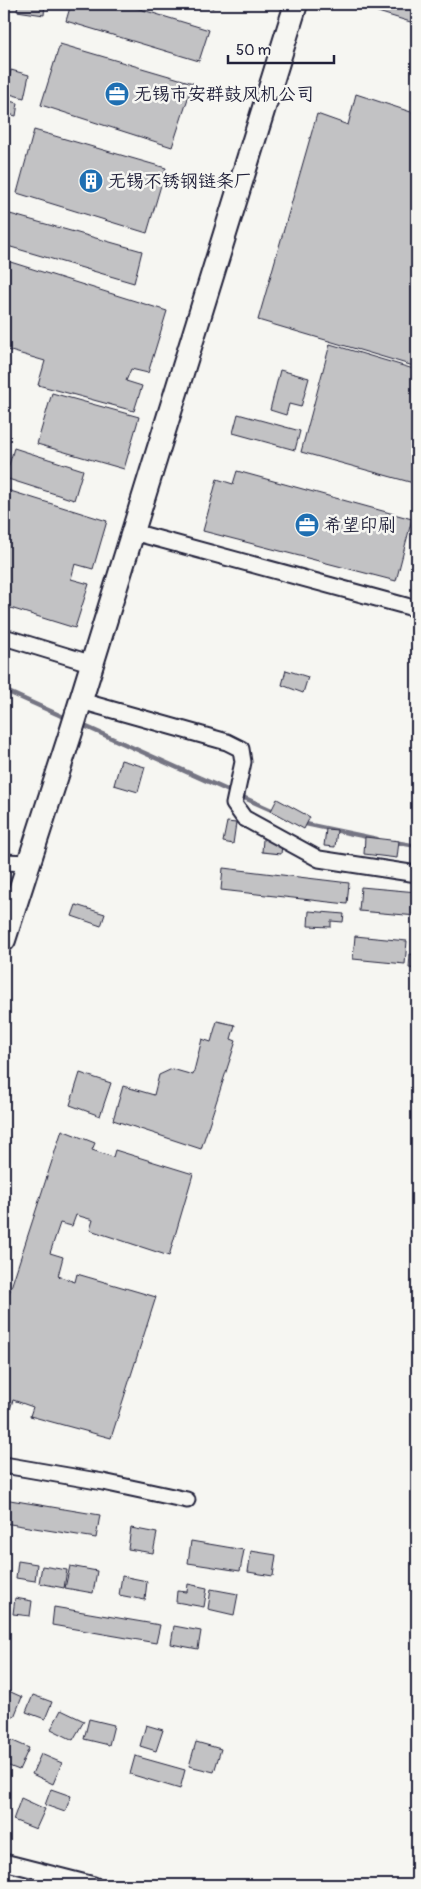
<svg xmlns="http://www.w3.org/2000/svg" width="421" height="1889" viewBox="0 0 421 1889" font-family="Pangolin,'LXGW WenKai TC',sans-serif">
  <rect width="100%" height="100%" fill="#f6f6f2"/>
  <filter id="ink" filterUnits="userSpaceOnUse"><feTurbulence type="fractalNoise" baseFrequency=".02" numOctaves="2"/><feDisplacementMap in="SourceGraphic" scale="10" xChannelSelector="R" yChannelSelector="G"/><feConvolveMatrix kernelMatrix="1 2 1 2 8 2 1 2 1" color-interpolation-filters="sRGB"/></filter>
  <g filter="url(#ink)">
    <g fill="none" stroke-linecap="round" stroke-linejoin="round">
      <path stroke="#757583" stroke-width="4.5" d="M4 690 68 719
        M80 724 276 812
        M301 823 377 839
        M394 842 417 846"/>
    </g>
    <path fill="#c2c2c4" stroke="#22223b" d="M18 4H45L44 15 17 11Z
      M71 4H123L209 30 199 61 66 21Z
      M200 4H214L213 8Z
      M352 4H417V24Z
      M60 44 193 83 172 147 41 105Z
      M11 70 29 75 24 98 6 93Z
      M356 94 417 114V367L258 320 317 114 348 125Z
      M4 100 18 103 16 116 4 113Z
      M34 130 166 168 147 233 17 193Z
      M10 214 142 251 134 283 4 245V238Z
      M4 260 167 311 148 373 131 369 126 381 142 386 134 411 38 385 45 361 4 349Z
      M330 344 417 370V484L301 452Z
      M4 355 8 357 4 370Z
      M280 370 309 378 301 407 289 404 286 415 270 410Z
      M52 393 139 417 124 469 37 444Z
      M238 414 300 431 295 450 233 433Z
      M14 448 83 470 74 500 5 478Z
      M237 471 412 519 396 581 203 531 217 479 233 484Z
      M4 489 107 521 93 569 75 564 71 579 89 584 75 628 4 606Z
      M286 670 308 677 303 693 282 685Z
      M121 760 145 767 138 792 114 785Z
      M277 799 310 817 304 829 271 811Z
      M227 822 236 823 233 844 223 842Z
      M264 826 283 835 281 854 262 852Z
      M326 829 337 830 335 847 324 846Z
      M365 837 399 841 397 858 364 854Z
      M223 868 349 883 347 904 221 890Z
      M361 887 417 892V916L359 911Z
      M76 905 105 914 101 926 72 916Z
      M309 911 344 914 343 922 331 921V927L308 926Z
      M355 936 407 941 405 964 353 959Z
      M410 954 417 955V969L409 968Z
      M217 1021 235 1025 231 1039 236 1041 201 1149 113 1120 123 1086 154 1095 159 1075 172 1069 193 1075 202 1039 211 1042Z
      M80 1073 111 1083 100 1116 70 1105Z
      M62 1130 95 1143 92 1150 113 1157 115 1150 193 1174 169 1256 90 1230 93 1220 76 1215 72 1226 60 1223 50 1253 63 1257 58 1276 75 1282 77 1274 156 1297 111 1438 30 1416 33 1407 13 1400 10 1409 4 1407V1309Z
      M4 1499 100 1515 96 1538 4 1523Z
      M131 1528 157 1533 153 1553 128 1549Z
      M191 1541 244 1550 240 1571 188 1563Z
      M251 1551 276 1555 273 1576 248 1572Z
      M18 1561 37 1564 35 1581 16 1578Z
      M42 1566 67 1570 64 1588 39 1583Z
      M70 1566 97 1571 93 1593 65 1588Z
      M122 1576 147 1581 145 1600 119 1595Z
      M188 1584 207 1588 204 1607 176 1602 177 1591 187 1592Z
      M211 1589 238 1594 234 1615 208 1609Z
      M15 1598 32 1601 30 1616 13 1614Z
      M54 1607 160 1625 156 1643 52 1625Z
      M174 1626 201 1631 198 1649 171 1644Z
      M4 1689 22 1697 14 1717 4 1712Z
      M33 1695 52 1702 45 1719 26 1712Z
      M61 1710 84 1721 73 1740 51 1729Z
      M89 1719 114 1725 109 1745 84 1739Z
      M146 1725 163 1730 156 1751 140 1746Z
      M6 1738 29 1748 19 1770 4 1764V1743Z
      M196 1742 221 1749 214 1772 189 1766Z
      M41 1754 62 1763 53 1784 32 1774Z
      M135 1756 185 1770 180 1789 130 1774Z
      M51 1789 71 1796 65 1812 45 1805Z
      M21 1798 45 1809 36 1829 13 1820Z"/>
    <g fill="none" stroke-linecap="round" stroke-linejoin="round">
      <defs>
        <path id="street" d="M133 532 417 609
          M4 637 93 664
          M81 701 227 742 241 749 243 762 234 804 244 818 319 859 417 874
          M4 862 29 863
          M4 1465 103 1482 187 1500
          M4 1862 94 1885"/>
        <path id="secondary" d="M4 940 72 729 296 4"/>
      </defs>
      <use href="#street" stroke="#22223b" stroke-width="19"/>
      <use href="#secondary" stroke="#22223b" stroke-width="26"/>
      <use href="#street" stroke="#f6f6f2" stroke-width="15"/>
      <use href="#secondary" stroke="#f6f6f2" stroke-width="22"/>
    </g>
  </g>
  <defs>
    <symbol id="office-disc" viewBox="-11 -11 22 22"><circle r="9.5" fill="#1f6fb2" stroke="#f6f6f2"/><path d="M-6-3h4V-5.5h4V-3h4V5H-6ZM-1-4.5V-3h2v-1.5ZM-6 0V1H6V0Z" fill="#fff"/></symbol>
    <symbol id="building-disc" viewBox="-11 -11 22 22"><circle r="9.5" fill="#1f6fb2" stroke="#f6f6f2"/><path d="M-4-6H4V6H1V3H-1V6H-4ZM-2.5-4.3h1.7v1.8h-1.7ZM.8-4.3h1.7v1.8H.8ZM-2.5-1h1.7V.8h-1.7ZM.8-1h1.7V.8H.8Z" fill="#fff"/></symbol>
  </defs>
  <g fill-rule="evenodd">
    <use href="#office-disc" x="103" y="80" width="28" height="28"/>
    <use href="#building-disc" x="77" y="167" width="28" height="28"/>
    <use href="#office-disc" x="293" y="511" width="28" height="28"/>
  </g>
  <g text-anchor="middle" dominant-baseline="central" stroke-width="5" stroke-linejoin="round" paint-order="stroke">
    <g font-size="18" fill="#22223b" stroke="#f6f6f2" text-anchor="start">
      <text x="134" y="94">无锡市安群鼓风机公司</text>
      <text x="108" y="181">无锡不锈钢链条厂</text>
      <text x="324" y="525">希望印刷</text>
    </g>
  </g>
  <rect width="421" height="1889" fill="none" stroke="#f6f6f2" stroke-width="20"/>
  <rect x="10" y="10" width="401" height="1869" fill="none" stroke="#22223b" stroke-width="2" filter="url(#ink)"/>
  <path d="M228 55v8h106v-8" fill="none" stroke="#22223b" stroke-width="2.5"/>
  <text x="236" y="55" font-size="15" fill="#22223b" stroke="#f6f6f2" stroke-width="4" paint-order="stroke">50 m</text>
</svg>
